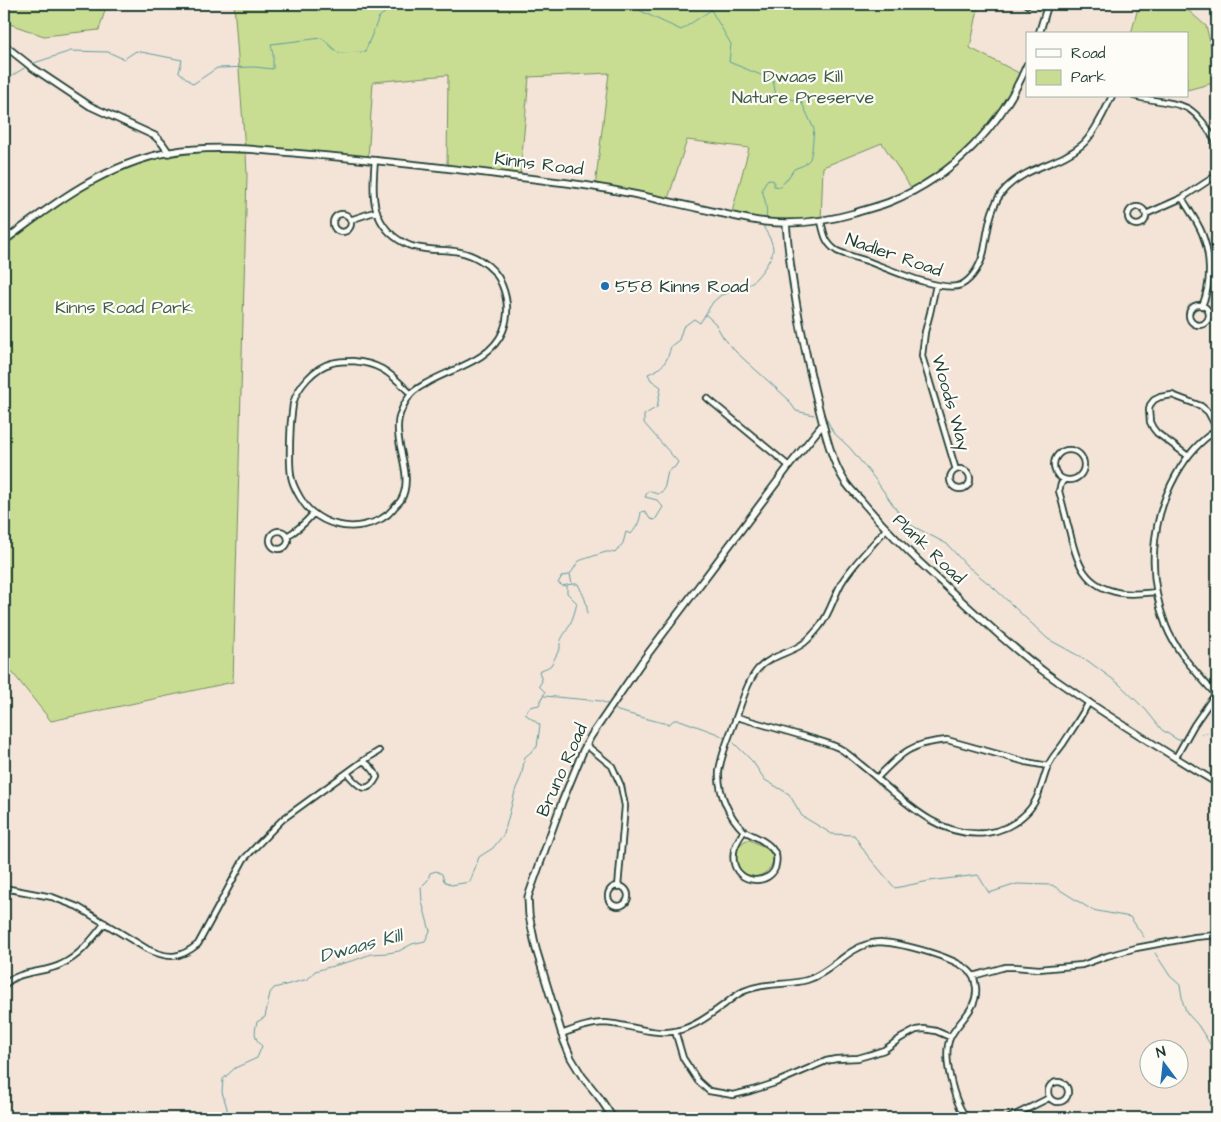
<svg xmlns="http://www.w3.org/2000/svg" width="1221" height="1122" viewBox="0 0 1221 1122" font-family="'Architects Daughter',sans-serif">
  <rect width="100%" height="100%" fill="#f3e4d7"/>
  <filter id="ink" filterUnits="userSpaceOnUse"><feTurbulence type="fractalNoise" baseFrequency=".02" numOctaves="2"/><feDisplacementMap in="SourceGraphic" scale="10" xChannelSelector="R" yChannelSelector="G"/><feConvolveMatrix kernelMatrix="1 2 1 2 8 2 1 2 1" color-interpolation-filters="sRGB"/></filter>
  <g filter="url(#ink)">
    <path fill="#c8dd92" stroke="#748d63" d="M4 4H107L99 30 44 36 4 22Z
      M234 4H979L970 48 1023 75 990 128 945 170 913 191 882 143 823 167 821 221 776 223 731 216 749 148 687 140 667 202 595 187 609 73 529 77 520 177 447 168 448 75 373 82 368 159 245 150Z
      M1139 4H1181L1206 26 1217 68V82L1187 90V34H1131Z
      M203 152 246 153 247 175 233 682 51 721 12 672 4 671V247L47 213 91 184 152 159Z
      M747 840H750C759 845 777 850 772 864 770 869 766 873 761 875 740 886 725 848 747 840Z"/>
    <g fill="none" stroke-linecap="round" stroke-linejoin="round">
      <path stroke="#619ca1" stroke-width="1" d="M627 4 653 17 681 30 711 10 714 4
        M711 10 731 44 729 62 773 80 776 96 801 101 814 129 812 150 810 159 804 165 794 169 788 178 780 187 774 186V181L768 179 765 183 762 190C765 200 768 209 766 219
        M32 64 37 62 71 51 108 52 124 59 136 51 182 60 179 72 193 84 217 68 255 67 273 69V54L271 44 322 38 338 53 365 52 379 17 397 4
        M4 82 16 73 28 66
        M706 315 715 323 723 337 736 352 787 398 796 411 814 415
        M824 414 833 432 850 448 875 479 905 522 947 544 966 565 994 588 1048 639 1088 661 1118 683 1146 710 1162 730 1178 740 1183 738
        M573 584H578C583 595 588 602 587 614
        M566 585 563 586 558 583 562 576 569 575
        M544 696 601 701 607 704
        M615 709 618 711 663 723 669 724 674 720H680L718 734 726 739
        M1201 734 1217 731
        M734 743 753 762 765 780 789 794 802 816 832 834 854 835 867 855 895 888 929 881 978 875 989 893 1017 884 1052 885 1092 910 1130 917 1144 937
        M1155 953 1170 976 1180 985 1183 1003 1187 1013 1198 1025 1217 1055
        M227 1118V1108L222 1092 223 1079 235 1068 257 1058 262 1046C254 1039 254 1032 257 1022L265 1017 270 993 274 988 308 979 315 971 355 960 371 954 388 953 399 951 412 944 425 941 430 931 422 902 421 887 428 880 430 873 436 871 442 874 444 881 451 885 470 882 479 857 493 848 504 834 516 788 521 777 525 757 537 747 540 725 525 714 530 707 539 705 545 692 539 686 542 681 539 671C543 669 548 668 551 665 554 661 556 654 560 649 559 638 565 635 569 626 573 619 575 611 577 603L567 593V585L572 584 570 574C574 570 575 565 579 561 581 560 603 553 606 552 609 552 612 552 615 553L623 543 626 532 631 534C637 527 640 521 641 512L645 511 650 519 655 520 663 507 657 500 645 497 648 491 658 494 664 490 668 471 675 467 678 462 644 423V415L657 407 661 387 651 380 648 374C664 367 667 362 671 346L679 340 683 327 694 319 700 323 713 302 721 295 726 294 736 287 742 284 747 286C756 281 772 260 773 250 773 242 768 235 764 228V225"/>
      <defs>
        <path id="street" d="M1027 5 1028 4
          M1134 96C1150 101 1175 101 1189 109 1201 117 1209 131 1217 143
          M375 160C372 191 370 221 399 240 404 243 409 246 415 247 439 253 457 246 480 260 490 266 498 274 502 285 508 300 509 316 503 331 490 362 451 368 425 384 420 387 414 390 411 394 409 396 408 399 406 401 402 408 398 416 398 425 396 449 414 476 401 500 399 503 395 506 393 509 386 518 374 523 364 525 346 529 326 524 312 512 304 506 295 490 292 480 289 470 290 453 290 442 290 429 291 417 293 404 297 387 315 367 332 363 339 361 346 361 353 361 363 362 373 364 382 369 393 375 402 385 411 394
          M1182 198C1189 210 1197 221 1202 233 1211 256 1212 283 1202 306
          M1128 216a9 9 0 1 1 18 0a9 9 0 1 1-18 0Z
          M1146 214 1182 198 1217 175
          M333 223a9 9 0 1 1 18 0a9 9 0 1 1-18 0Z
          M350 220 377 211
          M821 221C824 234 825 243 837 251 848 256 859 258 870 262 889 269 942 293 961 285 973 279 981 264 984 251 988 230 990 204 1006 188 1028 166 1060 164 1082 145 1094 135 1105 110 1112 96
          M936 285 930 313 925 332 922 356 956 470
          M1189 315a10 10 0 1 1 20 0a10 10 0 1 1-20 0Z
          M707 398 789 466
          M1054 465a15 15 0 1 1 30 0a15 15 0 1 1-30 0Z
          M1188 456 1157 433 1153 428 1150 422 1149 410 1150 405 1154 400 1160 397 1172 395 1201 406 1208 412 1217 429
          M950 479a10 10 0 1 1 20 0a10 10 0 1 1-20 0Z
          M1064 480 1061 484 1059 491C1063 505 1066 519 1070 533 1077 564 1085 587 1121 593 1133 595 1145 593 1156 592
          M270 540a9 9 0 1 1 18 0a9 9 0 1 1-18 0Z
          M287 536C298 530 305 523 313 514
          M1215 694C1197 673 1176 652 1166 626 1147 576 1150 522 1176 475 1186 457 1199 441 1217 430
          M737 717C758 723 778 729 799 735 812 739 826 742 839 748 846 752 853 758 860 764 897 793 934 839 986 833 1000 831 1013 826 1023 816 1039 803 1041 784 1048 766 1051 758 1058 751 1063 744 1072 730 1081 717 1089 702
          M586 745 612 766 621 786 625 806 618 887
          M1176 757 1194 725 1216 693
          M347 773C357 785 367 797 377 777 374 769 370 765 363 761
          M878 777C901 753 911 743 947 740L1026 762 1048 766
          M744 831C729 817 718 793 719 772 721 754 730 735 736 718 742 702 747 682 758 669 770 656 787 654 801 645 808 641 815 632 820 626 830 613 834 596 842 582 854 563 872 546 886 529
          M744 831C753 836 767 841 773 850 777 854 777 859 776 864 774 887 728 887 734 851 735 844 740 837 744 831Z
          M608 896a10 10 0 1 1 20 0a10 10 0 1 1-20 0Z
          M4 888 52 897 78 907 147 949C168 959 180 959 198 944L244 859 273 829 283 819 363 761 379 751
          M973 976 1005 967H1015L1039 969 1082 965 1107 956 1136 948 1195 937 1217 935
          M4 986C18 969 44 974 62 964 81 955 92 939 105 923
          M675 1031 683 1058 698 1081 709 1091 733 1095 750 1091 775 1083 826 1061 836 1059 858 1058 872 1054 884 1050 901 1038 916 1030 924 1029 936 1031 950 1037
          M561 1034C575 1029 590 1023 605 1023 627 1024 654 1036 676 1031 695 1027 710 1015 725 1004 731 999 737 994 744 991 764 982 786 986 807 980 830 973 846 950 868 944 872 943 876 942 880 942 899 943 964 958 973 976 975 979 975 984 976 987 978 1009 960 1019 951 1036 941 1055 954 1103 967 1118
          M1048 1092a10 10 0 1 1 20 0a10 10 0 1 1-20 0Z
          M949 1118 962 1113
          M1009 1118 1049 1098"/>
        <path id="secondary" d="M1039 34 1048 4
          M4 45 33 68 90 106 155 136 162 143 169 153
          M786 223C791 285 803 345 818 405 824 428 831 460 844 480 848 487 855 494 861 500 885 529 912 556 940 581 974 612 1008 645 1046 673 1100 712 1159 748 1217 783
          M4 241C54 203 107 163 171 152 219 144 268 151 316 155 384 161 450 168 517 177 543 180 570 183 595 187 634 193 673 203 711 211 729 215 747 220 766 222 795 225 827 221 855 213 867 209 880 206 892 201 953 176 1002 125 1027 65
          M613 1118 599 1097 582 1076 571 1058 564 1041 536 949 529 915 528 897 562 802 583 751 591 736 641 663 789 466 823 424"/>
      </defs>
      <use href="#street" stroke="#1f3d34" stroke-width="8"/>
      <use href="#secondary" stroke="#1f3d34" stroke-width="9"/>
      <use href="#street" stroke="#fdfcf7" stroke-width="4.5"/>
      <use href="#secondary" stroke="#fdfcf7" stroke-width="5.5"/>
    </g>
  </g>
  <circle fill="#1f6fb2" stroke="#fdfcf7" stroke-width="2" cx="605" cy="286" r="5"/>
  <g text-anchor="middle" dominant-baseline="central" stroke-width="4.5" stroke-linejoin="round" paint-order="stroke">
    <g font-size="18" fill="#415d47" stroke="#fdfcf7">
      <text x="803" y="76">Dwaas Kill<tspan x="803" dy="21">Nature Preserve</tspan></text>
      <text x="124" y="307">Kinns Road Park</text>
    </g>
    <g font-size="18" fill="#1f3d34" stroke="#fdfcf7">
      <text transform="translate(539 164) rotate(7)">Kinns Road</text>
      <text transform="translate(894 255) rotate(19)">Nadler Road</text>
      <text transform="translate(951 403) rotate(74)">Woods Way</text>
      <text transform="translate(929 549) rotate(44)">Plank Road</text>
      <text transform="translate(562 770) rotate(-66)">Bruno Road</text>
    </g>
    <g font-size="18" fill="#1f3d34" stroke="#fdfcf7" text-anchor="start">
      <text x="615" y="286">558 Kinns Road</text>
    </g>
    <g font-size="19" font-style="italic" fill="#355d58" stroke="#fdfcf7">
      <text transform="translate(361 946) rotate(-15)">Dwaas Kill</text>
    </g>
  </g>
  <rect width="1221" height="1122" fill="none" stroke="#fdfcf7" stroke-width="20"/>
  <rect x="10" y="10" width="1201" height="1102" fill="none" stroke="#1f3d34" stroke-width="2" filter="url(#ink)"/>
  <rect x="1026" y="32" width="162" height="65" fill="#fdfcf7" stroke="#a4b0a9"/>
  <rect x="1036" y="49" width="25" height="8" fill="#fdfcf7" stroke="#a4b0a9"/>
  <text x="1071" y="58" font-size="15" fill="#1f3d34">Road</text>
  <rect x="1036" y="70" width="25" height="15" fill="#c8dd92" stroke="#a4b0a9"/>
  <text x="1071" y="82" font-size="15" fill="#1f3d34">Park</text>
  <g transform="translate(1164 1064) rotate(345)"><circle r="24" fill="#fdfcf7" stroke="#a4b0a9"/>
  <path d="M0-4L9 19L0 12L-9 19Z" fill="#1f6fb2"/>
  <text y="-8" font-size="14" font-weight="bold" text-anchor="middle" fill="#1f3d34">N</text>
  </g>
</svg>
